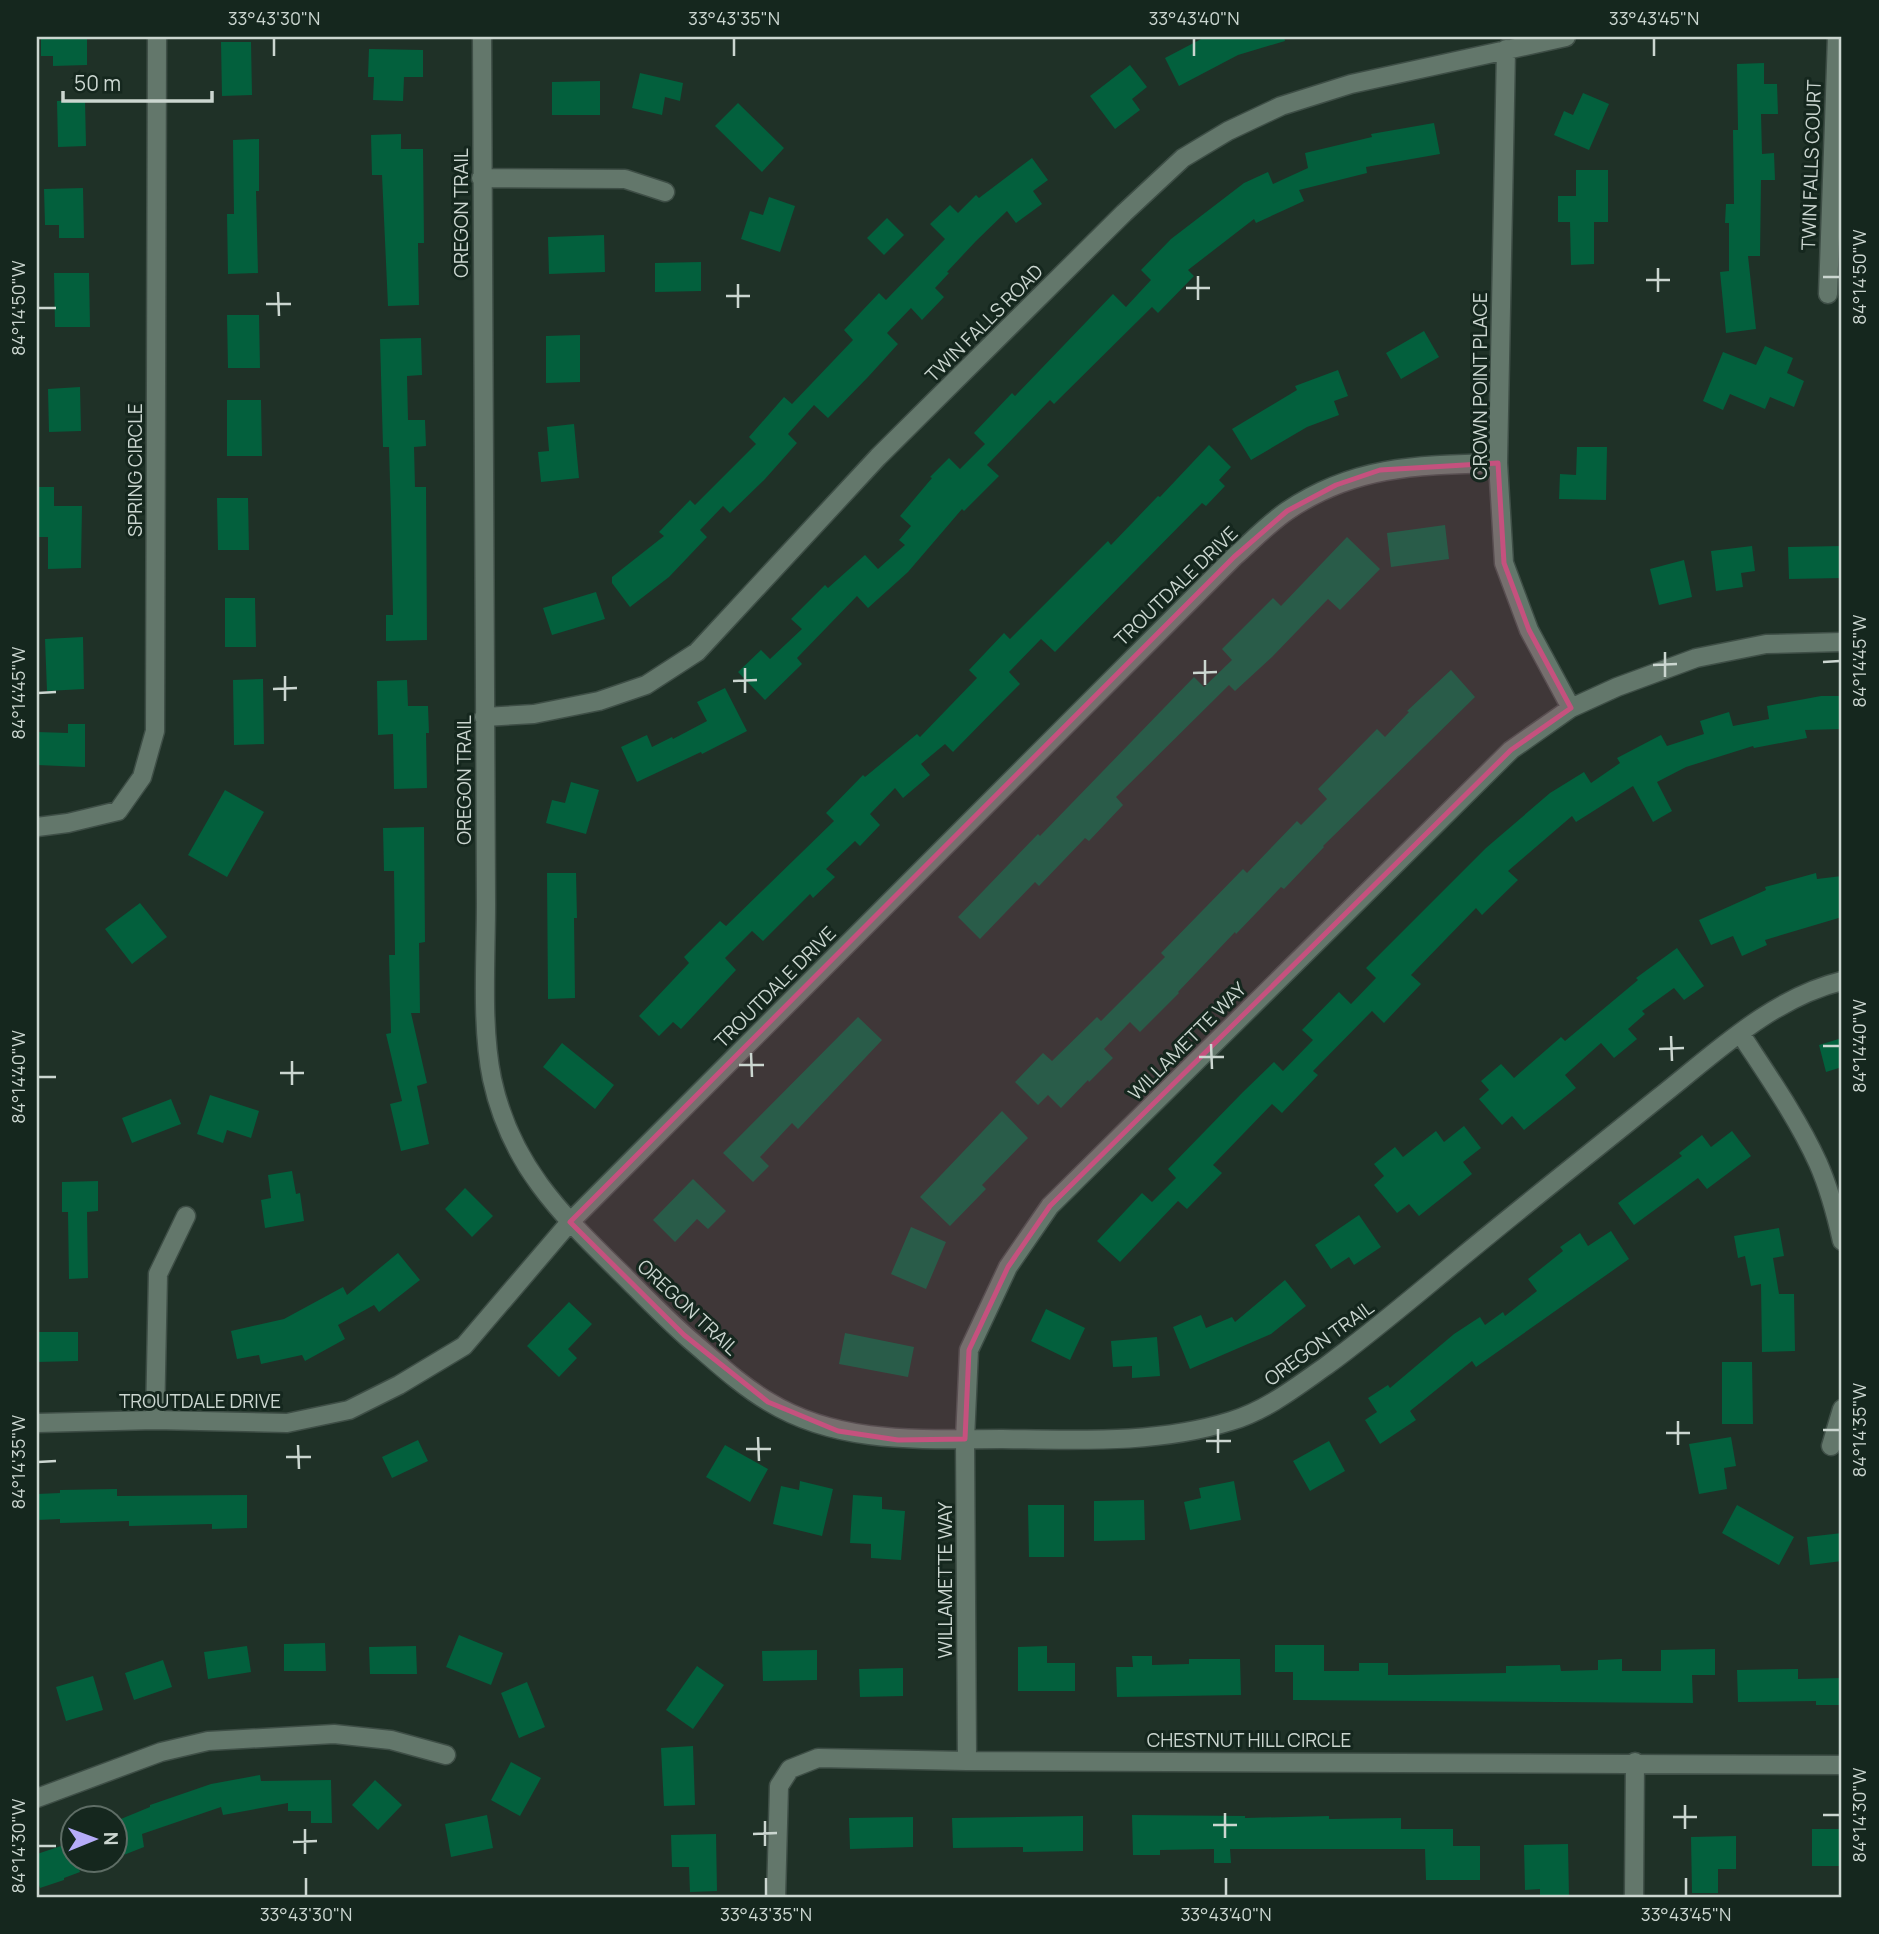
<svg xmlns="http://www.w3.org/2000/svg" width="1879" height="1934" viewBox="0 0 1879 1934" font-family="Manrope,sans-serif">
  <rect width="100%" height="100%" fill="#1f3127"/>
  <path fill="#03603d" d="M41 37H87V65L53 66V56H41Z
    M1205 37H1284L1285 41 1238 55 1179 86 1165 58Z
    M221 42H251L252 95 222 96Z
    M369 49 423 50V77H404L403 101 373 100 374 77H368Z
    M1764 63V84H1777L1778 114H1761L1762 154 1774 153 1775 180H1761L1760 256H1748L1756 329 1726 333 1720 272 1729 271V223H1725L1726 204H1734L1733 130H1738L1737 64Z
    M1130 65 1147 87 1132 99 1140 110 1115 129 1090 96Z
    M640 73 683 83 680 101 665 97 662 115 632 108Z
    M600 81V115H552V82Z
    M1583 93 1609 104 1589 150 1554 135 1564 111 1573 115Z
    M85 100 86 146 58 147 57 101Z
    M738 103 784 148 762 172 715 126Z
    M1434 123 1440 154 1366 167 1367 173 1299 190 1304 201 1256 223 1254 219 1188 270 1194 276 1158 313 1152 307 1054 404 1050 400 987 465 999 476 964 511 962 509 908 572 868 608 857 596 797 658 802 664 765 700 738 672 761 650 770 659 802 629 791 619 825 585 828 588 865 555 878 569 905 545 899 540 911 526 900 516 932 478 930 477 949 458 960 469 985 444 974 433 1012 393 1015 396 1113 294 1126 307 1151 280 1141 270 1171 239 1244 183 1268 172 1273 184 1308 168 1305 153 1372 137 1371 134Z
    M401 134V149H423L424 243H418L419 305 388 306 382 175H372L371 135Z
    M259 139V191H256L258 273 228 274 227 214H234L233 140Z
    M1032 158 1048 180 1033 191 1042 204 1016 223 1007 211 976 241 947 272 949 273 935 288 944 297 922 320 911 308 887 333 898 344 868 377 828 418 814 405 788 434 797 443 765 479 730 513 723 506 700 530 707 537 669 577 630 607 612 583V577L664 536 659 532 690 500 695 505 756 444 749 437 784 397 792 404 853 340 844 330 879 293 886 300 945 239 930 224 950 205 958 213 976 195 979 198Z
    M1576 170H1608V222H1594V264L1571 265 1570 222H1558V196H1576Z
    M83 188 84 238H59V225H45L44 189Z
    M769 197 795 206 780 252 741 239 750 211 763 215Z
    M887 218 904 235 884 255 867 238Z
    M604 235 605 272 549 274 548 237Z
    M701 262V291L655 292V263Z
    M54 273H89L90 327H55Z
    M227 315H259L260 368H228Z
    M1424 331 1439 357 1401 379 1386 353Z
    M580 335V382L546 383V336Z
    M421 338 422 375 407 376 408 420H425L426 446 414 447 415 487H426L427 640 386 641V615H393L391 516 389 447H383L380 339Z
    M1765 346 1793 358 1787 373 1804 381 1794 407 1770 397 1765 409 1730 394 1723 410 1703 401 1723 352 1756 365Z
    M1338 370 1348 396 1334 401 1339 415 1307 427 1251 460 1232 429 1297 390 1295 386Z
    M80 387 81 431 49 432 48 389Z
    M227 400H261L262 456H227Z
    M574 424 579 478 541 482 538 452 549 451 547 427Z
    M1209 445 1231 467 1219 480 1225 486 1206 506 1202 503 1055 652 1041 639 1009 672 1020 684 1002 702 953 752 945 744 921 764 930 775 903 798 895 788 870 814 880 825 860 846 855 841 826 869 835 877 813 898 810 894 763 941 752 931 725 958 736 970 681 1029 673 1022 659 1036 639 1016 689 963 684 957 720 921 726 926 834 821 826 813 863 775 865 777 917 734 920 737 977 678 969 670 1004 633 1010 639 1108 541 1111 545 1158 496 1160 497Z
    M1577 447H1607L1606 500 1559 499 1560 474 1576 475Z
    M37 487H54V506H82L81 568 48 569V537H37Z
    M217 498H248L249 550H218Z
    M1445 525 1449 559 1391 567 1387 533Z
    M1347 537 1380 569 1340 610 1328 599 1272 657 1235 691 1229 685 1116 797 1123 805 1089 841 1085 838 1039 886 1035 882 980 939 958 917 1038 834 1040 836 1194 677 1204 687 1232 660 1222 649 1273 598 1281 606Z
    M1752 546 1755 571 1741 573 1743 587 1716 591 1711 551Z
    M1842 546V578L1789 579 1788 547Z
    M1684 560 1692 597 1659 605 1650 569Z
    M596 592 605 619 552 635 543 608Z
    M225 598H255L256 647H225Z
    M83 637 84 689 47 691 45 639Z
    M1451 670 1475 697 1323 846 1324 847 1284 889 1281 887 1236 934 1235 932 1178 992 1179 993 1140 1032 1130 1022 1104 1049 1113 1058 1089 1082 1088 1080 1061 1108 1048 1095 1038 1105 1015 1082 1043 1053 1052 1061 1097 1017 1101 1021 1165 957 1161 953 1243 869 1247 873 1297 821 1301 825 1327 799 1318 789 1377 729 1385 737 1409 712 1407 711Z
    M263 679 264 744 234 745 233 680Z
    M407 680 408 706H428L429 733H426L427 788 394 789 393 734 378 735 377 681Z
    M725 688 747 731 702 754 701 752 637 782 621 747 647 735 652 747 672 737 673 739 707 721 697 702Z
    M1821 696H1842V729L1805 730 1807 738 1754 748 1753 746 1686 767 1657 782 1672 811 1653 822 1633 786 1576 822 1572 816 1508 871 1518 880 1482 915 1476 908 1411 975 1421 984 1384 1023 1372 1011 1313 1071 1318 1075 1282 1113 1272 1104 1213 1165 1222 1173 1187 1209 1178 1201 1120 1262 1097 1241 1142 1193 1152 1202 1176 1178 1168 1169 1243 1092 1274 1062 1283 1071 1313 1040 1302 1030 1339 992 1351 1004 1376 978 1366 968 1486 848 1550 793 1584 772 1591 783 1620 763 1617 758 1661 735 1667 746 1704 734 1700 721 1729 712 1733 726 1769 719 1767 706Z
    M68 724H85V767L37 765V732L68 733Z
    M571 782 599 790 586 834 546 823 552 800 565 803Z
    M225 790 264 812 227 877 188 855Z
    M424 827 425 942 419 943 420 1013H411L427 1083 417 1086 429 1144 401 1151 390 1104 402 1101 386 1034 391 1033 389 955H395L394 871H384L383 828Z
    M547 873H576L577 918H574L575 998 548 999Z
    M1816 873 1817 879 1842 876V917L1765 940 1767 945 1742 956 1733 936 1711 945 1699 920 1766 890 1765 887Z
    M140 903 167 937 132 964 105 929Z
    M1677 948 1704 986 1684 1000 1674 988 1642 1011 1645 1014 1628 1029 1637 1039 1614 1058 1601 1043 1565 1075 1576 1088 1524 1130 1512 1116 1502 1125 1479 1099 1489 1090 1481 1081 1501 1064 1514 1078 1561 1037 1565 1041 1638 980 1636 978Z
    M858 1017 882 1040 798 1129 792 1123 760 1157 769 1166 753 1182 723 1153Z
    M1842 1038V1067L1826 1072 1819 1045Z
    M562 1043 614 1085 595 1109 543 1067Z
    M210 1095 259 1111 251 1138 227 1130 223 1143 197 1134Z
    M171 1099 181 1124 132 1143 122 1118Z
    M1002 1111 1028 1138 982 1185 986 1189 950 1226 920 1197Z
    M1464 1126 1481 1148 1463 1162 1472 1174 1419 1216 1409 1204 1397 1213 1374 1185 1384 1176 1374 1164 1395 1147 1403 1157 1436 1131 1444 1142Z
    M1732 1131 1751 1156 1707 1189 1698 1178 1634 1225 1618 1203 1682 1156 1679 1153 1702 1135 1711 1147Z
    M292 1171 296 1194 300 1193 304 1221 265 1228 261 1200 271 1198 268 1175Z
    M693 1179 726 1211 708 1229 697 1219 675 1242 653 1220Z
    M98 1181V1211L87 1212 88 1278 69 1279 68 1212H62V1182Z
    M465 1188 493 1216 472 1237 445 1209Z
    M1359 1215 1381 1247 1354 1265 1349 1257 1331 1269 1315 1245Z
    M911 1227 946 1242 926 1289 891 1274Z
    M1779 1228 1784 1256 1773 1258 1779 1294H1794L1795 1351 1762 1352 1761 1284 1751 1286 1745 1256 1738 1258 1734 1236Z
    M1611 1231 1629 1259 1476 1367 1472 1361 1410 1411 1416 1420 1380 1444 1365 1420 1377 1412 1368 1398 1388 1385 1390 1388 1454 1334 1480 1317 1485 1325 1503 1312 1505 1316 1537 1291 1528 1279 1563 1251 1560 1247 1580 1233 1588 1246Z
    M398 1253 420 1280 379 1312 374 1305 338 1325 345 1339 305 1361 302 1355 261 1364 259 1355 237 1359 231 1331 284 1319 343 1287 347 1295Z
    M1285 1280 1306 1306 1271 1334 1190 1369 1173 1327 1201 1315 1206 1328 1232 1317 1235 1322Z
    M569 1302 592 1324 568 1349 577 1358 559 1377 527 1346Z
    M1046 1309 1085 1328 1070 1360 1031 1341Z
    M37 1332H78V1361L37 1362Z
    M845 1333 914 1347 908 1377 839 1364Z
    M1157 1337 1160 1376 1132 1378V1366L1113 1367 1111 1341Z
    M1722 1362H1752L1753 1424H1722Z
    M1731 1437 1736 1466 1724 1468 1727 1489 1699 1494 1689 1444Z
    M418 1440 428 1461 392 1478 382 1457Z
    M1329 1441 1345 1471 1310 1491 1293 1461Z
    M725 1445 768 1469 750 1502 706 1477Z
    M800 1481 833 1489 822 1536 773 1524 781 1486 799 1490Z
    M1234 1481 1241 1520 1190 1530 1184 1502 1201 1498 1199 1488Z
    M117 1489V1496L247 1495V1528L212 1529V1524L129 1526V1521L60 1523V1519L37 1520V1494L60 1493V1490Z
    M853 1495 882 1497V1509L905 1511 901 1560 871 1558V1544L850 1543Z
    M1144 1500 1145 1540 1094 1541V1501Z
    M1028 1505H1064V1557H1029Z
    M1737 1505 1794 1537 1779 1565 1722 1533Z
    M1842 1533V1561L1810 1565 1807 1537Z
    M459 1635 503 1653 491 1685 446 1667Z
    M325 1643 326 1671H284V1644Z
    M1275 1645H1324V1671H1359V1663H1388V1675H1406L1506 1673V1666L1560 1665 1561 1671 1598 1670V1660L1622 1659V1671H1661V1650L1715 1649V1675H1692L1693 1703 1293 1700V1672H1275Z
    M247 1646 251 1672 208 1679 204 1652Z
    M416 1646 417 1674H370L369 1647Z
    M1047 1646V1663H1075V1691H1018V1647Z
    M817 1650V1680L763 1681 762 1651Z
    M1132 1656H1152V1665L1189 1664V1659H1240L1241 1695 1117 1697 1116 1667H1133Z
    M163 1660 172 1687 134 1700 125 1673Z
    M697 1666 724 1685 693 1729 666 1710Z
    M903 1668V1696L860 1697 859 1669Z
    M1798 1669V1679L1842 1678V1705H1816V1701L1738 1702 1737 1670Z
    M93 1676 103 1710 66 1721 56 1687Z
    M527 1682 545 1727 519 1738 501 1693Z
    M693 1746 695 1805 664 1806 661 1748Z
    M511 1762 541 1778 520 1816 491 1800Z
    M260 1775 261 1781 331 1780 332 1823H311V1811H288V1803L223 1815 221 1807 142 1834 144 1847 116 1858V1821L150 1807V1805L211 1784Z
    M375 1780 402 1805 378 1830 352 1805Z
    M487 1815 493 1848 451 1857 445 1824Z
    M1132 1815 1245 1816V1818L1329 1816V1819L1401 1818V1829H1453V1846H1480V1880H1426L1425 1849H1230L1231 1863H1214V1849L1160 1850V1855H1133Z
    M1083 1816V1851L1023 1852V1847L953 1848 952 1818Z
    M913 1817V1847L850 1849 849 1818Z
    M1812 1829H1842V1866H1812Z
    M716 1834 717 1891 690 1892 689 1867H672L671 1835Z
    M1736 1836V1869H1718V1893H1692L1691 1837Z
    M70 1843 74 1860H76L80 1872 64 1878V1880L40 1888 37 1879V1854Z
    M1568 1844 1569 1897H1540V1889L1525 1890 1524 1845Z"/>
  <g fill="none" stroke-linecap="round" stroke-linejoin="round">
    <defs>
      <path id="minor" d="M482 37 486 904C486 959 481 1026 492 1079 511 1167 562 1215 623 1275 645 1297 666 1319 689 1339 715 1361 740 1385 769 1402 840 1445 923 1439 1002 1439 1078 1440 1158 1444 1231 1421 1267 1410 1296 1387 1326 1366 1374 1331 1418 1293 1463 1256 1527 1203 1593 1151 1657 1099 1713 1055 1771 998 1842 981
        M1506 49 1498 463 1504 563 1529 630 1571 708
        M481 178 625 179 665 192
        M1828 294 1837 37
        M484 717 534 714 599 701 646 685 697 652 878 457 1124 213 1183 158 1228 131 1281 106 1351 84 1566 37
        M37 827 68 823 118 811 142 777 155 731 157 37
        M1740 1033C1768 1076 1797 1117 1818 1163 1829 1188 1836 1214 1842 1241
        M155 1420 158 1274 186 1216
        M37 1423 155 1420 287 1423 349 1410 399 1385 464 1346 570 1222 1234 557C1251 542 1268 524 1287 511 1355 465 1420 465 1498 463
        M1831 1446 1842 1409
        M967 1761 965 1439 969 1350 1008 1267 1050 1206 1511 750 1571 708 1617 687 1696 658 1766 644 1842 642
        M37 1798 161 1752 208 1741 334 1734 391 1740 446 1755
        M776 1897 779 1786 790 1769 818 1758 967 1761 1842 1765
        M1634 1897 1635 1762"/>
    </defs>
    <use href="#minor" stroke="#3e4e46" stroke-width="21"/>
    <use href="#minor" stroke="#63776b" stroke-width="18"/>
  </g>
  <path fill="#c5517e" fill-opacity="0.2" stroke="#c5517e" stroke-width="5" stroke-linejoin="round" d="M1498 463 1504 563 1529 630 1571 708 1511 750 1050 1206 1008 1267 969 1350 965 1439 898 1440 838 1431 768 1402 684 1335 570 1222 1234 557 1287 511 1336 485 1380 470Z"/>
  <path fill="none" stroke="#cbd6d0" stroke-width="2.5" d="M274 38V56M734 38V56M1194 38V56M1654 38V56M1658 268V292M1198 276V300M1823 277H1840M1646 280H1670M738 284V308M1186 288H1210M278 292 279 316M726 296H750M266 304H291M38 308H56M1665 652V677M1205 660V685M1823 662 1840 661M1653 665 1677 664M745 668V693M1193 673 1217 672M285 676V701M733 681 757 680M273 689 297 688M38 693 56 692M1671 1036 1672 1061M1211 1044 1212 1069M1823 1046H1840M1659 1049 1684 1048M751 1053 752 1077M1199 1057H1224M292 1061V1085M739 1065H764M280 1073H304M38 1077H56M1678 1421V1445M1218 1429V1453M1823 1430H1840M1666 1433H1690M758 1437 759 1461M1206 1441H1231M298 1445 299 1469M746 1449H771M286 1457H311M38 1462 56 1461M1685 1805V1829M1225 1813V1838M1823 1815H1840M1673 1817H1697M765 1821V1846M1213 1825H1237M305 1829V1854M753 1834 777 1833M293 1842 317 1841M38 1846H56M306 1878V1896M766 1878V1896M1226 1878V1896M1686 1878V1896"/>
  <g text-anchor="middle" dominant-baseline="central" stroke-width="6" stroke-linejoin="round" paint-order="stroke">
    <g font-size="19" fill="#cbd6d0" stroke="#15271e">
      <text transform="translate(1811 165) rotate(-88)">TWIN FALLS COURT</text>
      <text transform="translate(461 213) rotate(-90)">OREGON TRAIL</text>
      <text transform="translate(984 323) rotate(-45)">TWIN FALLS ROAD</text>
      <text transform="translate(1480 386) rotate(-90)">CROWN POINT PLACE</text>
      <text transform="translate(135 470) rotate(-90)">SPRING CIRCLE</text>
      <text transform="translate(1176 586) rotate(-44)">TROUTDALE DRIVE</text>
      <text transform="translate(464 780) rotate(-90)">OREGON TRAIL</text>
      <text transform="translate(775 987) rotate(-45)">TROUTDALE DRIVE</text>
      <text transform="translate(1187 1041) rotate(-45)">WILLAMETTE WAY</text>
      <text transform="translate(688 1307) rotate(43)">OREGON TRAIL</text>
      <text transform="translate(1319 1343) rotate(-36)">OREGON TRAIL</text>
      <text x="200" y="1401">TROUTDALE DRIVE</text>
      <text transform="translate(945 1580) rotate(-90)">WILLAMETTE WAY</text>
      <text x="1249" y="1740">CHESTNUT HILL CIRCLE</text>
    </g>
  </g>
  <rect width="1879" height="1934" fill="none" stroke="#15271e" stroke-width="77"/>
  <g transform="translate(94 1839) rotate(89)"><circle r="33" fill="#15271e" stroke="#5e6d65" stroke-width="2"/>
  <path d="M0-5L12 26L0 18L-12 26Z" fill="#b5acf8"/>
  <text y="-10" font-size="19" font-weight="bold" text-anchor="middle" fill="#cbd6d0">N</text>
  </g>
  <path d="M63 91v10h149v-10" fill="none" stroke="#cbd6d0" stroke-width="3.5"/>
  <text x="74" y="91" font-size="21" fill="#cbd6d0" stroke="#15271e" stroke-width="5" paint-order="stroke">50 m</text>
  <rect x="38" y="38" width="1802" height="1858" fill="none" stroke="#cbd6d0" stroke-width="2.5"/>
  <g font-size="18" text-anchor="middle" fill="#cbd6d0">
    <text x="274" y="25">33°43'30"N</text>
    <text x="734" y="25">33°43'35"N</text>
    <text x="1194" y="25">33°43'40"N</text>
    <text x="1654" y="25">33°43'45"N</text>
    <text transform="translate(1860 277) rotate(-90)" y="6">84°14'50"W</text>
    <text transform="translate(19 308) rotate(-90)" y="6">84°14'50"W</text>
    <text transform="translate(1860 661) rotate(-90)" y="6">84°14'45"W</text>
    <text transform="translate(19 693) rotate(-90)" y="6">84°14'45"W</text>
    <text transform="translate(1860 1046) rotate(-90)" y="6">84°14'40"W</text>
    <text transform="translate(19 1077) rotate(-90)" y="6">84°14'40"W</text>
    <text transform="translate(1860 1430) rotate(-90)" y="6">84°14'35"W</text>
    <text transform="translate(19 1462) rotate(-90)" y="6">84°14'35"W</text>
    <text transform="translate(1860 1815) rotate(-90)" y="6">84°14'30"W</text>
    <text transform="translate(19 1846) rotate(-90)" y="6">84°14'30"W</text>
    <text x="306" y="1921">33°43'30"N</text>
    <text x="766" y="1921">33°43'35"N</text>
    <text x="1226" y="1921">33°43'40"N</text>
    <text x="1686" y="1921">33°43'45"N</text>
  </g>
</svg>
